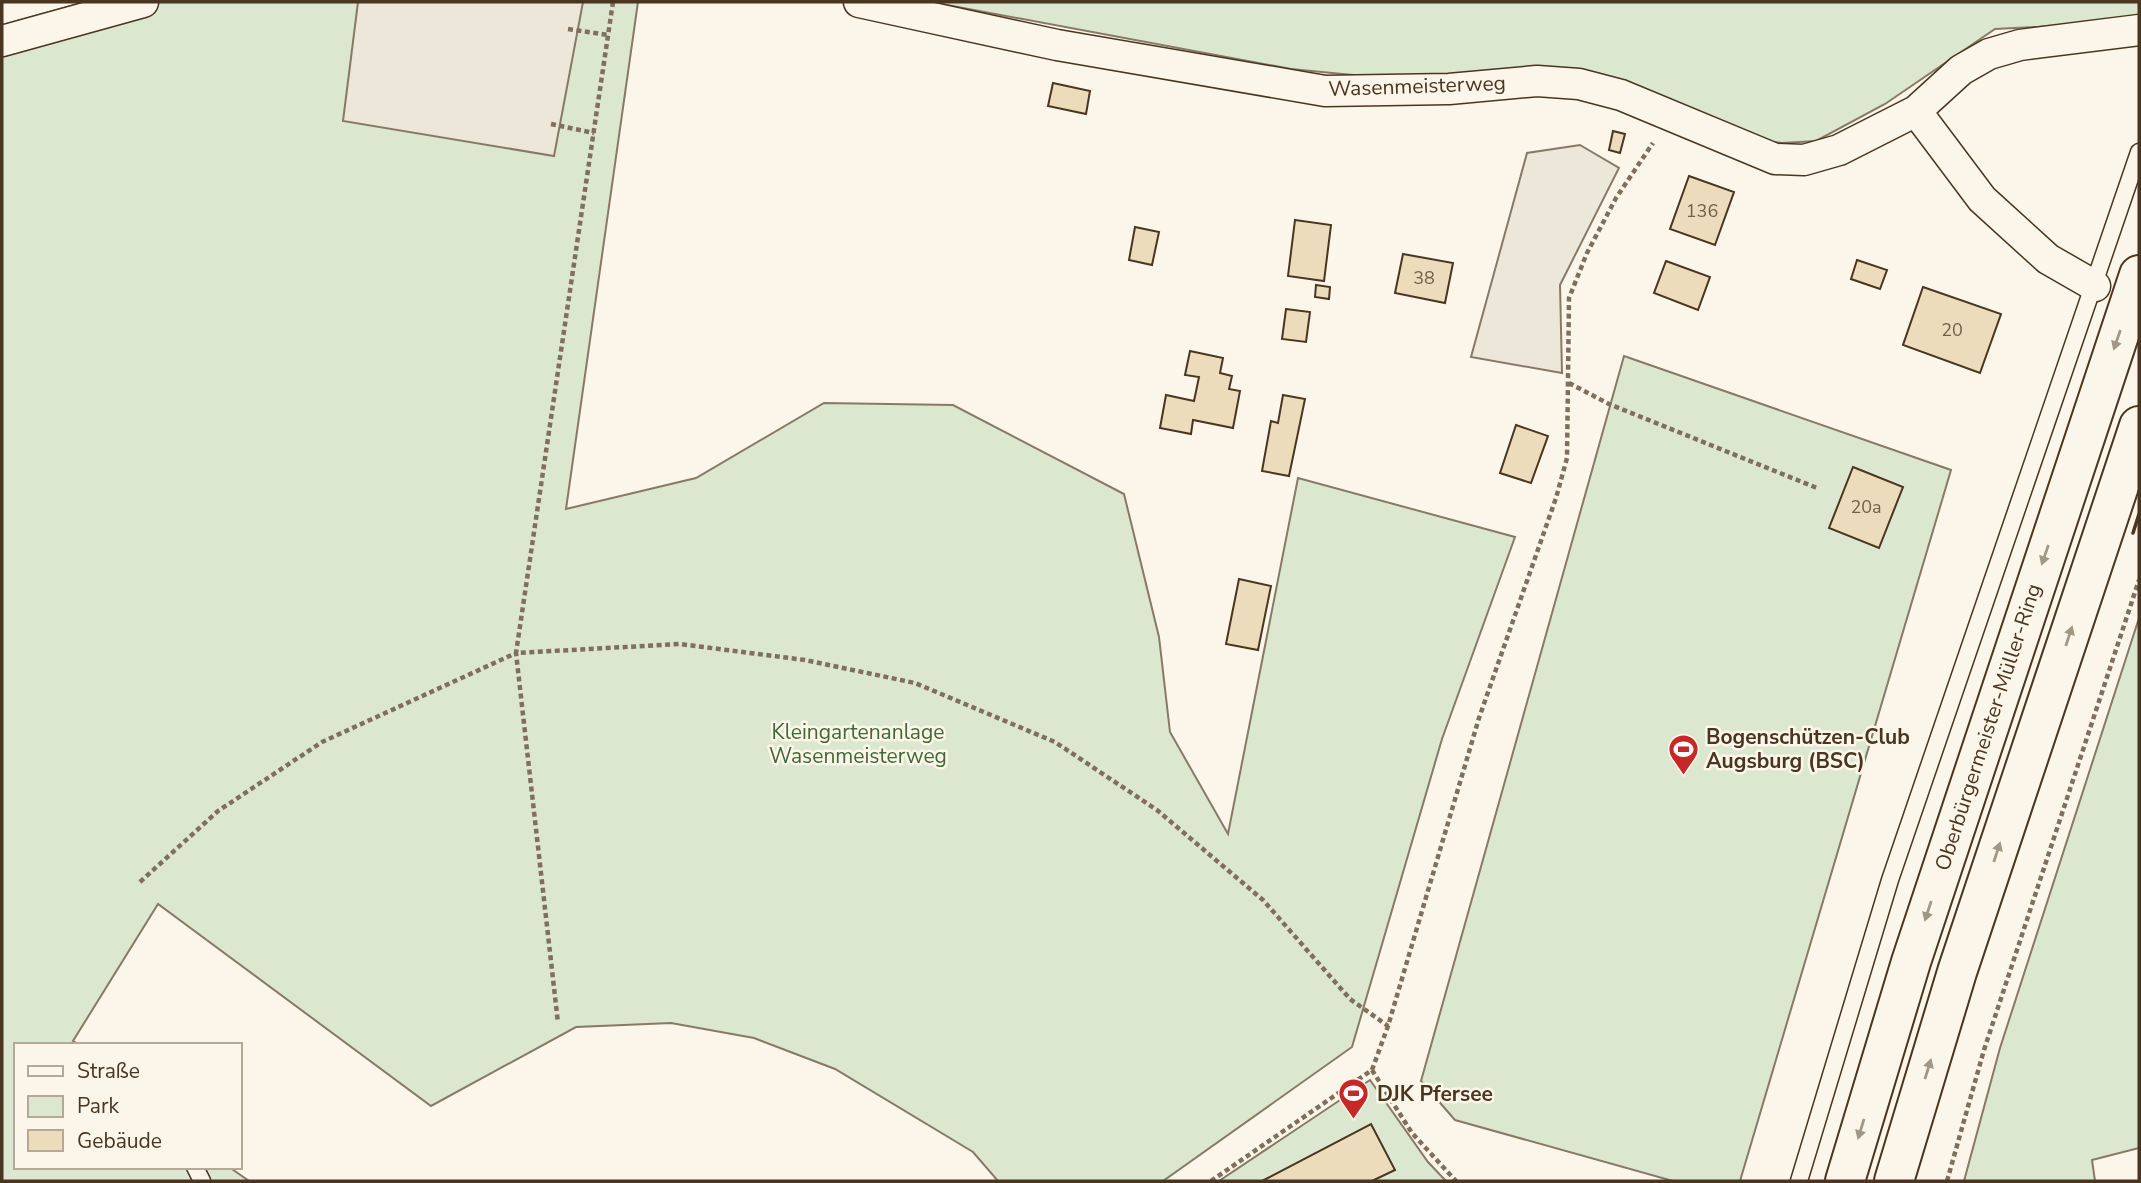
<svg xmlns="http://www.w3.org/2000/svg" width="2141" height="1183" viewBox="0 0 2141 1183" font-family="'Nunito Sans',sans-serif">
  <rect width="100%" height="100%" fill="#fbf6e9"/>
  <path fill="#dce7d0" stroke="#887966" stroke-width="2" d="M85 2H638L566 509 696 478 824 403 953 405 1124 494 1159 637 1170 732 1228 834 1298 478 1515 537 1442 739 1352 1047 1163 1181H998L973 1152 835 1069 754 1038 671 1023 576 1027 431 1106 158 904 73 1041 80 1045H16V1167H229L249 1181H2V25Z
    M931 2H2139V22L1995 29 1885 104 1816 141 1782 143 1752 139 1683 107 1291 69Z
    M1624 356 1951 470 1740 1181H1673L1455 1120 1421 1081Z
    M2139 618V1148L2092 1160 2095 1181H1964L2000 1048Z
    M1370 1080 1428 1162 1446 1181H1219Z"/>
  <path fill="#ede7d9" stroke="#887966" stroke-width="2" d="M358 2H583L554 156 343 121Z
    M1580 145 1619 168 1560 285 1562 373 1471 357 1527 153Z"/>
  <path fill="#ecdcbc" stroke="#4a3520" stroke-width="2" d="M1053 83 1090 91 1086 114 1048 106Z
    M1613 131 1625 134 1620 153 1609 150Z
    M1689 176 1734 192 1715 245 1670 229Z
    M1295 220 1331 225 1324 281 1288 276Z
    M1135 227 1159 232 1152 265 1129 260Z
    M1403 254 1453 263 1445 303 1395 293Z
    M1857 260 1887 270 1880 289 1851 279Z
    M1666 261 1710 277 1698 310 1654 293Z
    M1316 285 1330 287 1329 299 1315 297Z
    M1923 287 2001 314 1980 373 1903 345Z
    M1286 309 1310 312 1306 342 1282 339Z
    M1190 351 1223 358 1220 373 1232 376 1229 389 1240 391 1233 428 1193 420 1191 434 1160 428 1166 395 1194 401 1199 377 1185 375Z
    M1283 395 1305 399 1289 476 1262 471 1271 421 1278 423Z
    M1516 425 1548 436 1531 483 1500 473Z
    M1853 467 1903 487 1879 548 1829 528Z
    M1239 579 1271 586 1258 650 1226 644Z
    M1371 1124 1395 1170 1372 1181H1262Z"/>
  <g fill="none" stroke-linecap="round" stroke-linejoin="round">
    <defs>
      <path id="service" d="M195 1167 202 1181
        M1799 1181 1890 880 2139 152"/>
      <path id="minor" d="M859 2 1057 45 1325 91 1449 89 1537 81 1579 84 1621 95 1775 159 1804 160 1839 150 1916 111 1961 70 1989 54 2020 45 2139 30
        M2 41 143 2
        M1916 111 1982 199 2048 259 2095 286"/>
      <path id="trunk" d="M1845 1181 1911 962 2139 275
        M1894 1181 1957 972 2139 426"/>
    </defs>
    <use href="#service" stroke="#4a3520" stroke-width="19"/>
    <use href="#minor" stroke="#4a3520" stroke-width="33"/>
    <use href="#trunk" stroke="#4a3520" stroke-width="42"/>
    <path stroke="#7f6f5c" stroke-width="4.5" stroke-dasharray="5 3.5" stroke-linecap="butt" d="M613 2 516 653 680 644 805 660 915 683 1055 742 1157 810 1263 900 1350 999 1388 1026
      M568 29 608 35
      M551 124 594 133
      M1569 383 1609 404 1817 488
      M140 882 218 811 322 742 516 653 558 1023
      M1372 1070 1412 1133 1456 1181
      M1211 1181 1372 1070 1388 1026 1479 718 1556 498 1567 458 1569 298 1587 253 1616 198 1653 143
      M1947 1181 1984 1050 2139 580"/>
    <use href="#service" stroke="#fbf6e9" stroke-width="16"/>
    <use href="#minor" stroke="#fbf6e9" stroke-width="30"/>
    <use href="#trunk" stroke="#fbf6e9" stroke-width="38"/>
    <path stroke="#4a3520" stroke-width="3.5" d="M2133 533 2139 514"/>
  </g>
  <defs><path id="oneway-solid" d="M-6-.8H1V-3.2L6.5 0L1 3.2V.8H-6Z" transform="scale(1.75)"/></defs>
  <g fill="#a29684">
    <use href="#oneway-solid" transform="translate(2117 340) rotate(109)"/>
    <use href="#oneway-solid" transform="translate(2045 555) rotate(109)"/>
    <use href="#oneway-solid" transform="translate(2069 636) rotate(-72)"/>
    <use href="#oneway-solid" transform="translate(1997 852) rotate(-72)"/>
    <use href="#oneway-solid" transform="translate(1928 911) rotate(108)"/>
    <use href="#oneway-solid" transform="translate(1928 1069) rotate(-73)"/>
    <use href="#oneway-solid" transform="translate(1861 1129) rotate(107)"/>
  </g>
  <defs>
    <symbol id="stadium-pin" viewBox="-11 -11 22 30"><path d="M0 17L-7.5 6A9.5 9.5 0 1 1 7.5 6Z" fill="#c62828" stroke="#fbf6e9"/><path d="M0-5a6.5 5 0 1 0 0 10a6.5 5 0 1 0 0-10ZM-3.5-1.8h7v3.6h-7Z" fill="#fff"/></symbol>
  </defs>
  <g fill-rule="evenodd">
    <use href="#stadium-pin" x="1666" y="732" width="35" height="47"/>
    <use href="#stadium-pin" x="1336" y="1076" width="35" height="47"/>
  </g>
  <g text-anchor="middle" dominant-baseline="central" stroke-width="5" stroke-linejoin="round" paint-order="stroke">
    <g font-size="18" fill="#725f47">
      <text x="1702" y="211">136</text>
      <text x="1424" y="278">38</text>
      <text x="1952" y="330">20</text>
      <text x="1866" y="507">20a</text>
    </g>
    <g font-size="21" fill="#4a3520" stroke="#fbf6e9">
      <text transform="translate(1417 86) rotate(-2)">Wasenmeisterweg</text>
      <text transform="translate(1988 727) rotate(-72)">Oberbürgermeister-Müller-Ring</text>
    </g>
    <g font-size="21" fill="#436837" stroke="#fbf6e9">
      <text x="858" y="732">Kleingartenanlage<tspan x="858" dy="24">Wasenmeisterweg</tspan></text>
    </g>
    <g font-size="21" font-weight="bold" fill="#4a3520" stroke="#fbf6e9" text-anchor="start">
      <text x="1706" y="737">Bogenschützen-Club<tspan x="1706" dy="24">Augsburg (BSC)</tspan></text>
      <text x="1377" y="1094">DJK Pfersee</text>
    </g>
  </g>
  <rect width="2141" height="1183" fill="none" stroke="#4a3520" stroke-width="7"/>
  <rect x="14" y="1043" width="228" height="126" fill="#fbf6e9" stroke="#b4a999" stroke-width="2"/>
  <rect x="28" y="1066" width="35" height="10" fill="#fbf6e9" stroke="#b4a999" stroke-width="2"/>
  <text x="77" y="1078" font-size="21" fill="#4a3520">Straße</text>
  <rect x="28" y="1096" width="35" height="21" fill="#dce7d0" stroke="#b4a999" stroke-width="2"/>
  <text x="77" y="1113" font-size="21" fill="#4a3520">Park</text>
  <rect x="28" y="1130" width="35" height="21" fill="#ecdcbc" stroke="#b4a999" stroke-width="2"/>
  <text x="77" y="1148" font-size="21" fill="#4a3520">Gebäude</text>
</svg>
